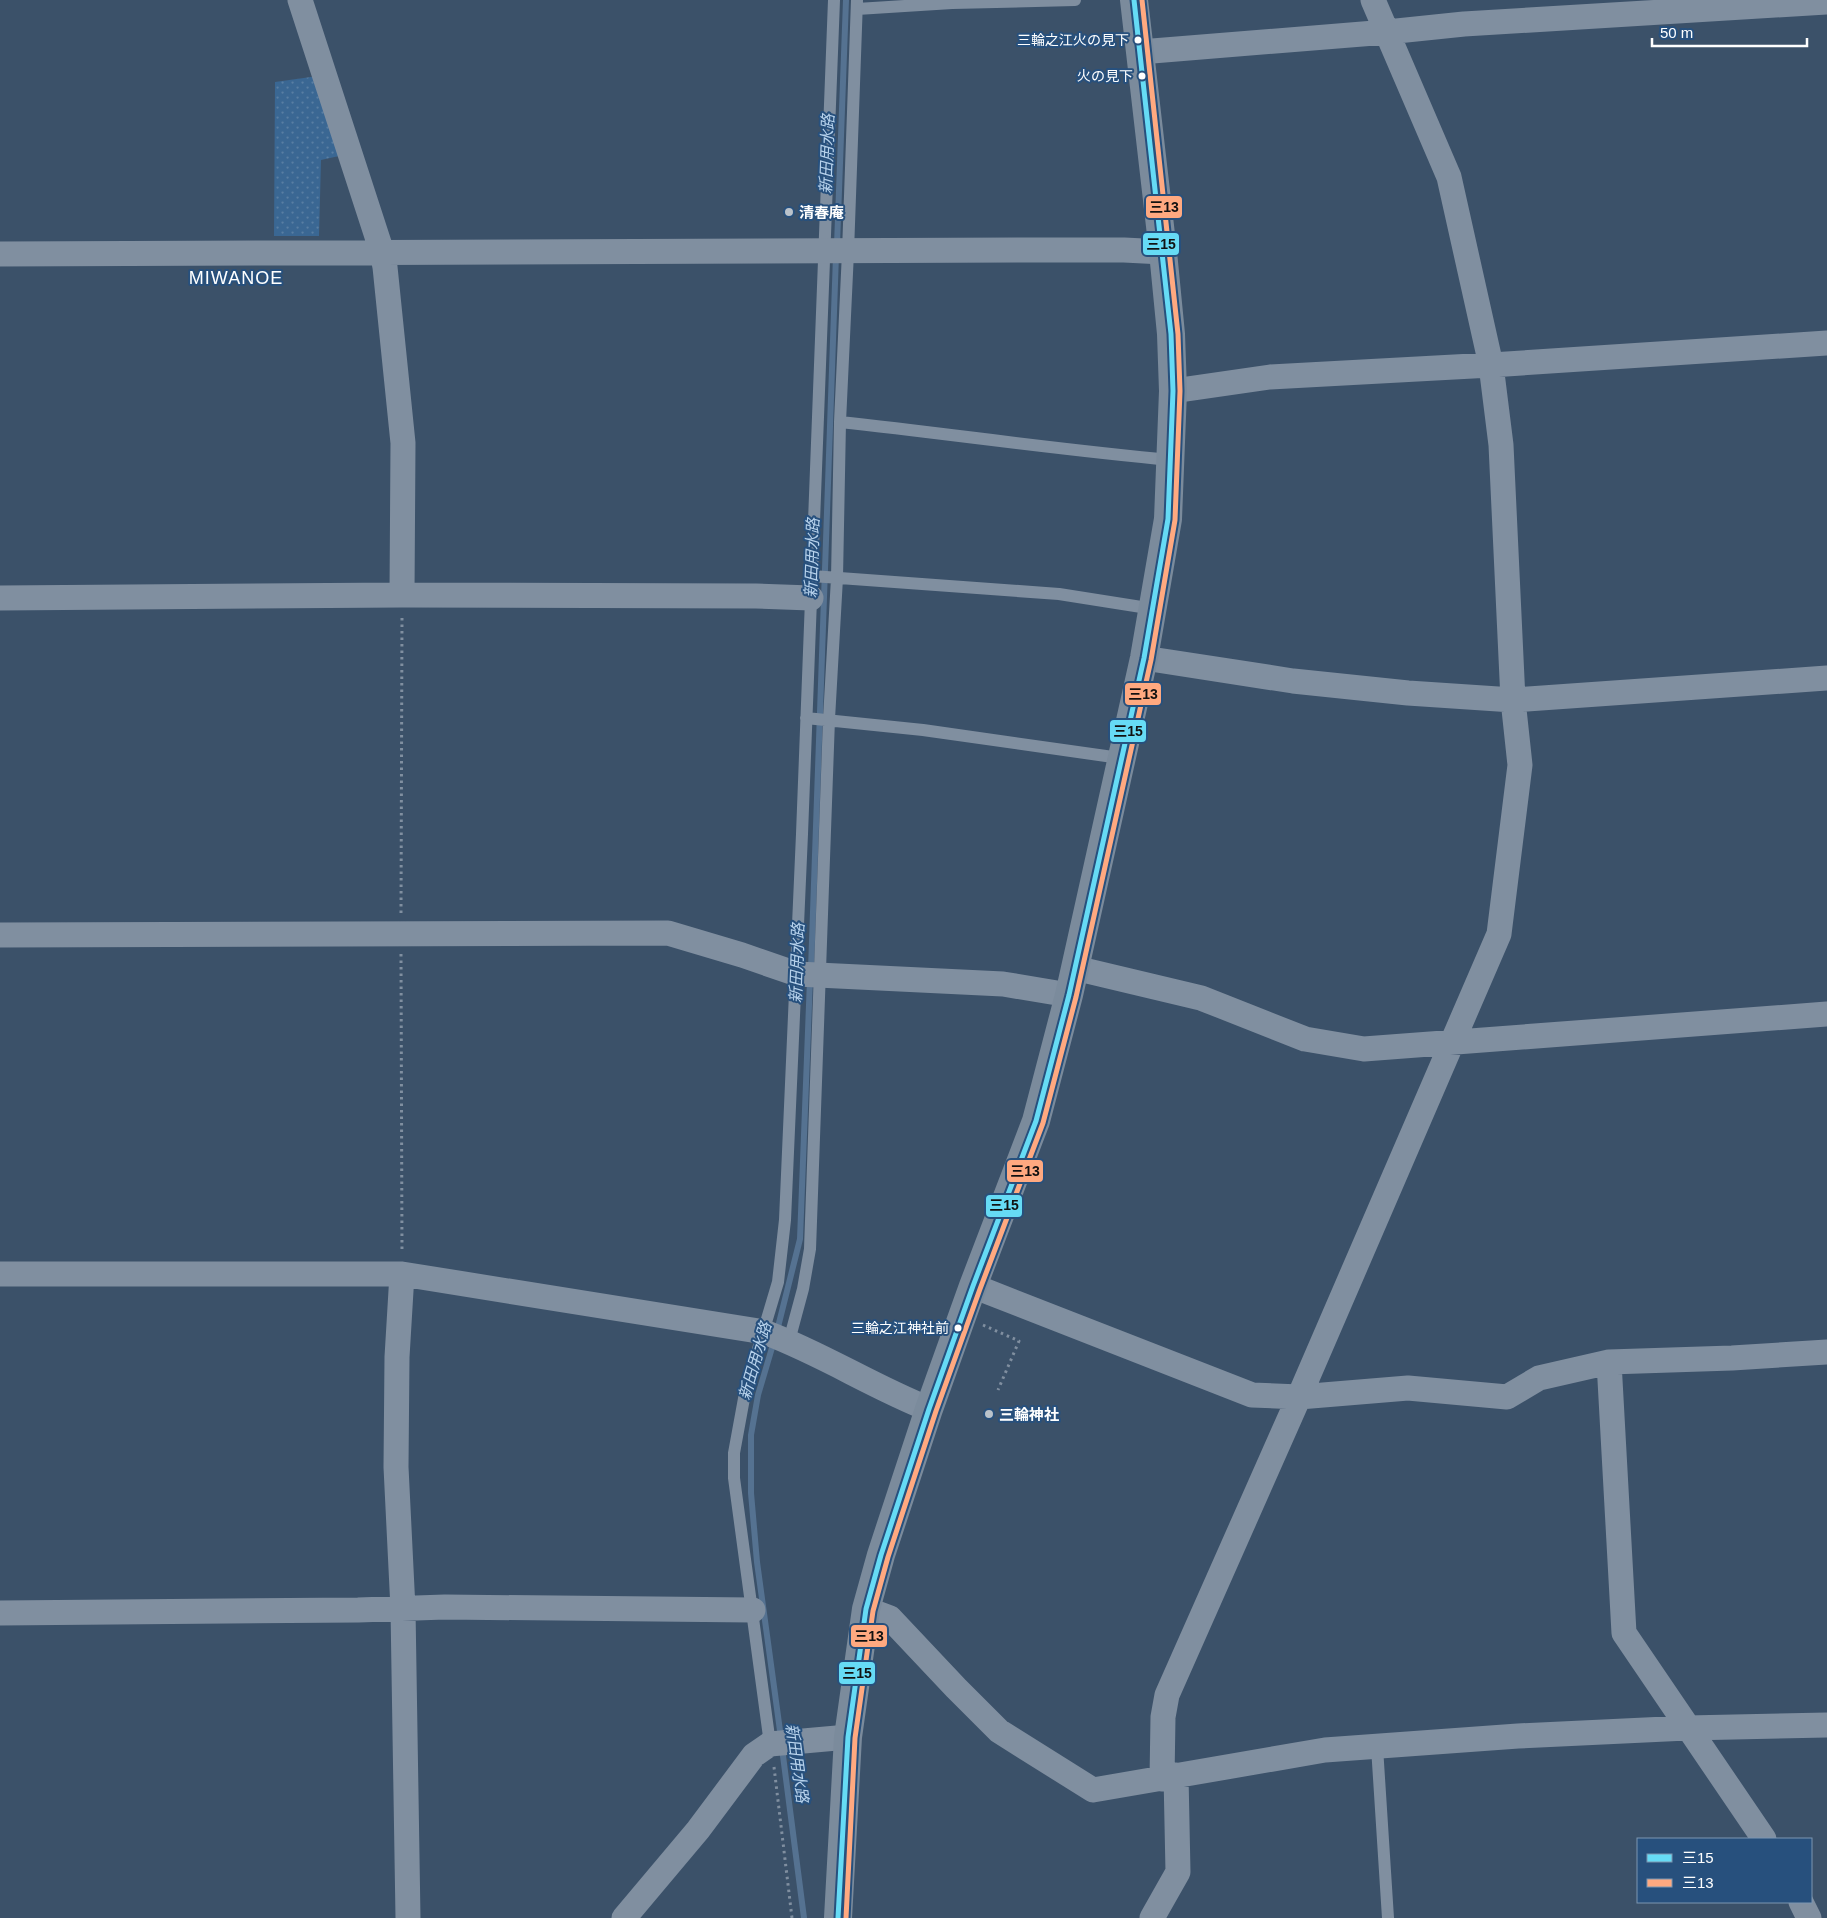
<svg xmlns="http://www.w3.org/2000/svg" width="1827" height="1918" viewBox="0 0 1827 1918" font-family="Helvetica,'Noto Sans JP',sans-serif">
  <defs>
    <pattern id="green-dots" width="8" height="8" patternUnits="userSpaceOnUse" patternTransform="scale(1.25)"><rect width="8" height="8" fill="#3a6793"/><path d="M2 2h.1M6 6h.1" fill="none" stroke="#587ea3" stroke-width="1.8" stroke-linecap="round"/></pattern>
  </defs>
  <rect width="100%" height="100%" fill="#3b5169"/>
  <path fill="url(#green-dots)" d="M318 76 339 156 321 160 319 236H274L275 82Z"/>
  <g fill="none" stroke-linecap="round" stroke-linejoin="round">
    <path stroke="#557291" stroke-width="6" d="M837 245 846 0
      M811 969 836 255
      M777 1331 800 1239 810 979
      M774 1341 758 1395 751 1435V1493L757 1562 781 1738
      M782 1748 804 1918"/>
    <path stroke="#808fa0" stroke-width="3" stroke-dasharray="2.5 4" stroke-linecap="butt" d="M401 913 402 617
      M401 954 402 1253
      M983 1325 1019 1341 998 1390
      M774 1767 792 1918"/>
    <path stroke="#808fa0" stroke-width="12" d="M857 9 952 3 1075 0
      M840 422C951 434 1061 450 1172 460
      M812 576 1059 594 1154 609
      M806 718 923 730 1120 758
      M789 1341 803 1289 810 1249 829 719 837 578 840 422 848 252 857 0
      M770 1744 734 1478V1453L745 1393 778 1282 785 1220 802 834 834 0
      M1377 1747 1388 1918"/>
    <path stroke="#808fa0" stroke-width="25" d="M300 0 382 252 385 267 403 443 402 595
      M1140 52 1387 32 1464 24 1827 2
      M0 254 1034 250H1124L1163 252
      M1173 391 1270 377 1491 365 1827 343
      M0 598 402 595 756 596 811 598
      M1144 658 1293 681 1408 693 1513 700 1827 678
      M0 935 668 933 742 955 797 974 1003 984 1069 995
      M1075 968 1201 998 1305 1039 1364 1049 1827 1014
      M0 1274H402L764 1332C821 1353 873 1387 929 1409
      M402 1274 397 1357 396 1467 403 1609 408 1918
      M973 1286 1252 1395 1299 1397 1408 1388 1507 1397 1539 1378 1609 1362 1732 1358 1827 1352
      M1609 1362 1624 1633 1764 1839
      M866 1609 890 1618 956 1688 999 1731 1093 1790 1325 1750 1518 1736 1687 1728 1827 1725
      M0 1613 358 1610 445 1607 753 1610
      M1162 1779 1163 1717 1167 1695 1299 1397 1499 934 1520 765 1513 700 1501 445 1491 365 1449 177 1373 0
      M1801 1902 1809 1918
      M624 1918 698 1830 754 1755 770 1744 848 1737
      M1152 1918 1178 1872 1176 1775"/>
    <path stroke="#7b8b9c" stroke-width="28" d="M838 1918 848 1737 866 1609 881 1555 929 1409 973 1286 1036 1121 1069 995 1144 658 1168 519 1173 391 1171 334 1163 252 1134 0"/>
    <defs>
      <path id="bus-1" d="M838 1918 848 1737 866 1609 881 1555 929 1409 973 1286 1036 1121 1069 995 1144 658 1168 519 1173 391 1171 334 1134 0"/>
      <path id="bus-2" d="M846 1918 855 1738 873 1611 888 1557 936 1411 980 1289 1043 1123 1076 997 1151 660 1175 520 1180 391 1178 334 1142 0"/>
    </defs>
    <use href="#bus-1" stroke="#27507d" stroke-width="9"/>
    <use href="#bus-2" stroke="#27507d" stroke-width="9"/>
    <use href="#bus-1" stroke="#66dbf5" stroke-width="5"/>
    <use href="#bus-2" stroke="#ffa980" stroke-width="5"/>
  </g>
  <g fill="#fff" stroke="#27507d" stroke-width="2">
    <circle cx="1138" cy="40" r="4.5"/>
    <circle cx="1142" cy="76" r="4.5"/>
    <circle cx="958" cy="1328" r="4.5"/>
  </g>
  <g fill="#bac2ca" stroke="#27507d" stroke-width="2">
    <circle cx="789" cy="212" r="5"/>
    <circle cx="989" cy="1414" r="5"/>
  </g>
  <g text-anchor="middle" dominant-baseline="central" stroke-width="4" stroke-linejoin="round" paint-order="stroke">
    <g font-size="14" fill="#fff" stroke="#27507d" text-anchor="end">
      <text x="1129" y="40">三輪之江火の見下</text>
      <text x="1133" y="76">火の見下</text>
      <text x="949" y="1328">三輪之江神社前</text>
    </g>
    <g font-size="15" font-weight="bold" fill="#fff" stroke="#27507d" text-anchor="start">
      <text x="799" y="212">清春庵</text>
      <text x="999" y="1414">三輪神社</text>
    </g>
    <g font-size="16" font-style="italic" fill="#b7d2ec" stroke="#27507d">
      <text transform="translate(827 154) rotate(-88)">新田用水路</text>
      <text transform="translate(812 558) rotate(-88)">新田用水路</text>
      <text transform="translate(797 963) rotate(-88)">新田用水路</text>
      <text transform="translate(755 1361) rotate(-74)">新田用水路</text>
      <text transform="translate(797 1763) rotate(82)">新田用水路</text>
    </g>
    <g font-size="18" letter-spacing="1" fill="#fff" stroke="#27507d">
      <text x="236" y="278">MIWANOE</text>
    </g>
  </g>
  <g stroke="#27507d" stroke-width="2">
    <rect x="1145" y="195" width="38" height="24" rx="5" fill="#ffa980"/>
    <rect x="1142" y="232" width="38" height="24" rx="5" fill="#66dbf5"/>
    <rect x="1124" y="682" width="38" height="24" rx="5" fill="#ffa980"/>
    <rect x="1109" y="719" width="38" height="24" rx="5" fill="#66dbf5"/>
    <rect x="1006" y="1159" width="38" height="24" rx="5" fill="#ffa980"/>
    <rect x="985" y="1194" width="38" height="24" rx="5" fill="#66dbf5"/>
    <rect x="850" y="1624" width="38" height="24" rx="5" fill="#ffa980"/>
    <rect x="838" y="1661" width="38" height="24" rx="5" fill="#66dbf5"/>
  </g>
  <g font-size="14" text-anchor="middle" font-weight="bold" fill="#111">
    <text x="1164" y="212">三13</text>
    <text x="1161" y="249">三15</text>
    <text x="1143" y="699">三13</text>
    <text x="1128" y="736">三15</text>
    <text x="1025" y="1176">三13</text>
    <text x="1004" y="1210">三15</text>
    <text x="869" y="1641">三13</text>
    <text x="857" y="1678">三15</text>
  </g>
  <rect x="1637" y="1838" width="175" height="65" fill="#27507d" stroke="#7d96b1"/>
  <rect x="1647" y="1854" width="25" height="8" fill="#66dbf5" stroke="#7d96b1"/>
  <text x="1682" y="1863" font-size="15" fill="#ffffff">三15</text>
  <rect x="1647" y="1879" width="25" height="8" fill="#ffa980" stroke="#7d96b1"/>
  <text x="1682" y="1888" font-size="15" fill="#ffffff">三13</text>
  <path d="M1652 38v8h155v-8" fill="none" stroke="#ffffff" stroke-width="2.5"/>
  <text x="1660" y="38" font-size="15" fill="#ffffff" stroke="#27507d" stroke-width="4" paint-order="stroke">50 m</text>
</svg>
